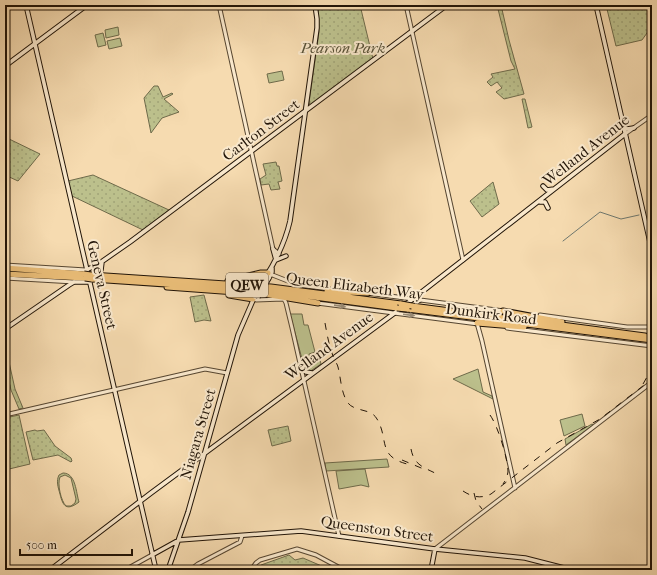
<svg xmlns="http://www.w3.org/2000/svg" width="657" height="575" viewBox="0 0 657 575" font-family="'IM FELL French Canon',serif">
  <defs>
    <pattern id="park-dots" width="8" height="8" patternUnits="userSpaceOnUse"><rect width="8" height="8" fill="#bcc08c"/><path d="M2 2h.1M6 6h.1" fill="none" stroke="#a1a477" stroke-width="1.8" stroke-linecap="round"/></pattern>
  </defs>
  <rect width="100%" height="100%" fill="#f6dbb0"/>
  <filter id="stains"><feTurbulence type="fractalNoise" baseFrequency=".005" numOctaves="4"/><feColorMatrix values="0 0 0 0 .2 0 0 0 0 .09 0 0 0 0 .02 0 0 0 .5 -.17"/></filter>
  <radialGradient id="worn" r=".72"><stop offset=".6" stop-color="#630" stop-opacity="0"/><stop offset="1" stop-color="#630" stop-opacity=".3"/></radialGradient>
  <path fill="#bcc08c" stroke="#6e6a4a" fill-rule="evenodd" d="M118 27 119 35 106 38 105 30Z
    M103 33 106 45 98 47 95 35Z
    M120 38 122 46 109 49 107 41Z
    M282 71 284 80 269 83 267 74Z
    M290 314H302L304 325H308L315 352 309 354 311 362 320 360 321 364 309 372 305 370Z
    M478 369 483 392 492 396 493 399 453 379Z
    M582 414 585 426 564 436 560 420Z
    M592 424 593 425 566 445 565 439Z
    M387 459 389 467 326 471 325 463Z
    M365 469 369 487 361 485 339 489 336 471Z
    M63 473C76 473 76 493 79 502 67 511 63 507 60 494 58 487 56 481 59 475ZM65 475 71 478 76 499 75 503 71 506H66C61 501 57 484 60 477Z"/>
  <path fill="url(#park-dots)" stroke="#6e6a4a" d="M318 5H360L373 59 311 105 309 103 319 32Z
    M497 5H501L509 40 524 94 504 99 496 92 502 88 497 82 491 86 487 82 493 77 491 74 515 69 511 61Z
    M606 5H652V26L642 40 616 46Z
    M154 86H158L163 97 172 93 173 94 164 99 179 112 162 118 151 133 144 98Z
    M522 99H525L532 127 528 128Z
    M5 137 40 154 18 181 5 175Z
    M276 162 277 166H279L282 181 278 182 280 189 271 190 269 184 261 185 260 179 266 175 263 164Z
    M93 175 169 210 143 230 72 196 68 181Z
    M493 182 499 204 482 217 470 201Z
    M204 295 211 321 204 320 195 322 190 297Z
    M5 344 15 389 23 408 19 409 11 390 7 373H5Z
    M19 415 30 464 5 470V418Z
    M288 426 291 441 272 446 268 430Z
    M35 430 37 431 44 430 55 446 71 458 72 461 71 462 58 455 33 460 26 432Z
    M289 555 295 560 303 558 331 570H255L261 565Z"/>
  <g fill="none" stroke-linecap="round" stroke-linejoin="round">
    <path stroke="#6d776f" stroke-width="1" d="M377 5 380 8 401 5
      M563 241 600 212 621 219 639 215"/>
    <defs>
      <path id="tertiary" d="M219 5 273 249 279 254
        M406 5 463 260
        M625 134 652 115
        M5 265 86 270
        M270 274 298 285 330 289
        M5 278 74 282
        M367 293 504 311
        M284 299 286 303 292 328 339 536
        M256 300 283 299
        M317 303 478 324
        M540 315 627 327H652
        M477 323 482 341 515 488
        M507 328 652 346
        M5 415 205 369 227 373
        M435 549 652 382
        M125 570 152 555
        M190 570 198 564 240 542 242 536
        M251 570 256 563 260 560 297 549 316 555 344 570"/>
      <path id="secondary" d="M26 5 156 570
        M596 5 652 251
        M5 66 87 5
        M624 127 627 129 634 128
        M543 186 547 190 554 189
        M540 202H545L548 208
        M273 249 276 260
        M276 260 286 256
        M86 270 97 265 130 242 447 5
        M101 270 102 262
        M265 278C277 259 285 243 290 221L317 28V19L315 5
        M269 278 272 272V268
        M420 294 418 296 420 300
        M405 305 625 134
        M5 329 69 285 74 282H89
        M302 369 306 372 312 373
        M152 555 179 540 301 531 435 549 525 558 572 570
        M50 570 151 493 400 309
        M168 570 188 512 238 335 254 298
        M431 570 435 549"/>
      <path id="motorway" d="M5 268 84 274
        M5 274 85 278
        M91 275 271 287 401 304
        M92 279 269 291 397 308
        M228 281 261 273H268
        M167 287 264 294 318 303
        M327 291 368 293
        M229 295 253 299
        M412 306 504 318
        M407 309 652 340
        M503 311 562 322
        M516 319 645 336
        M477 323 524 327"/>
    </defs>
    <use href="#tertiary" stroke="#564631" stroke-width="5"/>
    <use href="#secondary" stroke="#211407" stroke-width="5.5"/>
    <use href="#motorway" stroke="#211407" stroke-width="7"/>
    <use href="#tertiary" stroke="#f9e8cc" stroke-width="3"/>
    <use href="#secondary" stroke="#f9e8cc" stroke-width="3.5"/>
    <use href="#motorway" stroke="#ebbe78" stroke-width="5"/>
    <path stroke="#211407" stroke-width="1" stroke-dasharray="7 7" stroke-linecap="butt" d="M325 323C327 334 329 346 333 356 334 360 337 363 338 367 341 379 341 393 348 403 355 412 371 408 377 419 389 439 377 456 407 464
      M643 384 647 377V371
      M490 415C498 426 508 459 508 472 507 477 506 480 503 484
      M411 449C414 465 423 467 437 474
      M402 460 426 470
      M463 491C472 497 481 499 491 494L557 443 600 419 652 379
      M474 493 476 501 482 509"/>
    <defs>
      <path id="secondary-bridge" d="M255 297 265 278
        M258 297 269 278"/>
      <path id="motorway-bridge" d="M84 274 91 275
        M85 278 92 279
        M401 304 412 306
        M397 308 407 309"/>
    </defs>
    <use href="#secondary-bridge" stroke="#211407" stroke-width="5.5" stroke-linecap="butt"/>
    <use href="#motorway-bridge" stroke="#211407" stroke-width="7" stroke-linecap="butt"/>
    <use href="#secondary-bridge" stroke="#f9e8cc" stroke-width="3.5"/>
    <use href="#motorway-bridge" stroke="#ebbe78" stroke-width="5"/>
  </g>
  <defs><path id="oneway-solid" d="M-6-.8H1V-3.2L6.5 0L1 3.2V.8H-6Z"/></defs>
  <g fill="#988973">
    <use href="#oneway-solid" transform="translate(340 306) rotate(8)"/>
    <use href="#oneway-solid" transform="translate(409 315) rotate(7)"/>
  </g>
  <g text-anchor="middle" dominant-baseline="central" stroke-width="4" stroke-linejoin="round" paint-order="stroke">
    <rect fill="#f9e8cc" stroke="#625442" stroke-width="1" x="226" y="273" width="42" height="24" rx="3"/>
    <g font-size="14" font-weight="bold" fill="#211407">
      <text x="247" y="285">QEW</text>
    </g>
    <g font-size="15" font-style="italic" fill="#575036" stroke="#f9e8cc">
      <text x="343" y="48">Pearson Park</text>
    </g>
    <g font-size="15" fill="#211407" stroke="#f9e8cc">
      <text transform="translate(261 130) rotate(-37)">Carlton Street</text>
      <text transform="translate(586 150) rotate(-38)">Welland Avenue</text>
      <text transform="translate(102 285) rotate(77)">Geneva Street</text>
      <text transform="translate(355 286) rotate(7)">Queen Elizabeth Way</text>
      <text transform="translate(491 314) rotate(7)">Dunkirk Road</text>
      <text transform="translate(329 346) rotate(-36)">Welland Avenue</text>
      <text transform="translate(198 434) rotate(-74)">Niagara Street</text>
      <text transform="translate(377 529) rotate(8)">Queenston Street</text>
    </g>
  </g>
  <rect width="657" height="575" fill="none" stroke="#f6dbb0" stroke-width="20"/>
  <rect x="6" y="6" width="645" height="563" fill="none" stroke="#211407" stroke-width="2"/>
  <rect x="10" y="10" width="637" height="555" fill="none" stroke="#211407"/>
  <path d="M20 549v6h112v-6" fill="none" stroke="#211407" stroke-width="2"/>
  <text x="26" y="549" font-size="12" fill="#211407" stroke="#f9e8cc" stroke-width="3" paint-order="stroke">500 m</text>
  <rect width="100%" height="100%" filter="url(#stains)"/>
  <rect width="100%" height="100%" fill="url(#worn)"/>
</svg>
